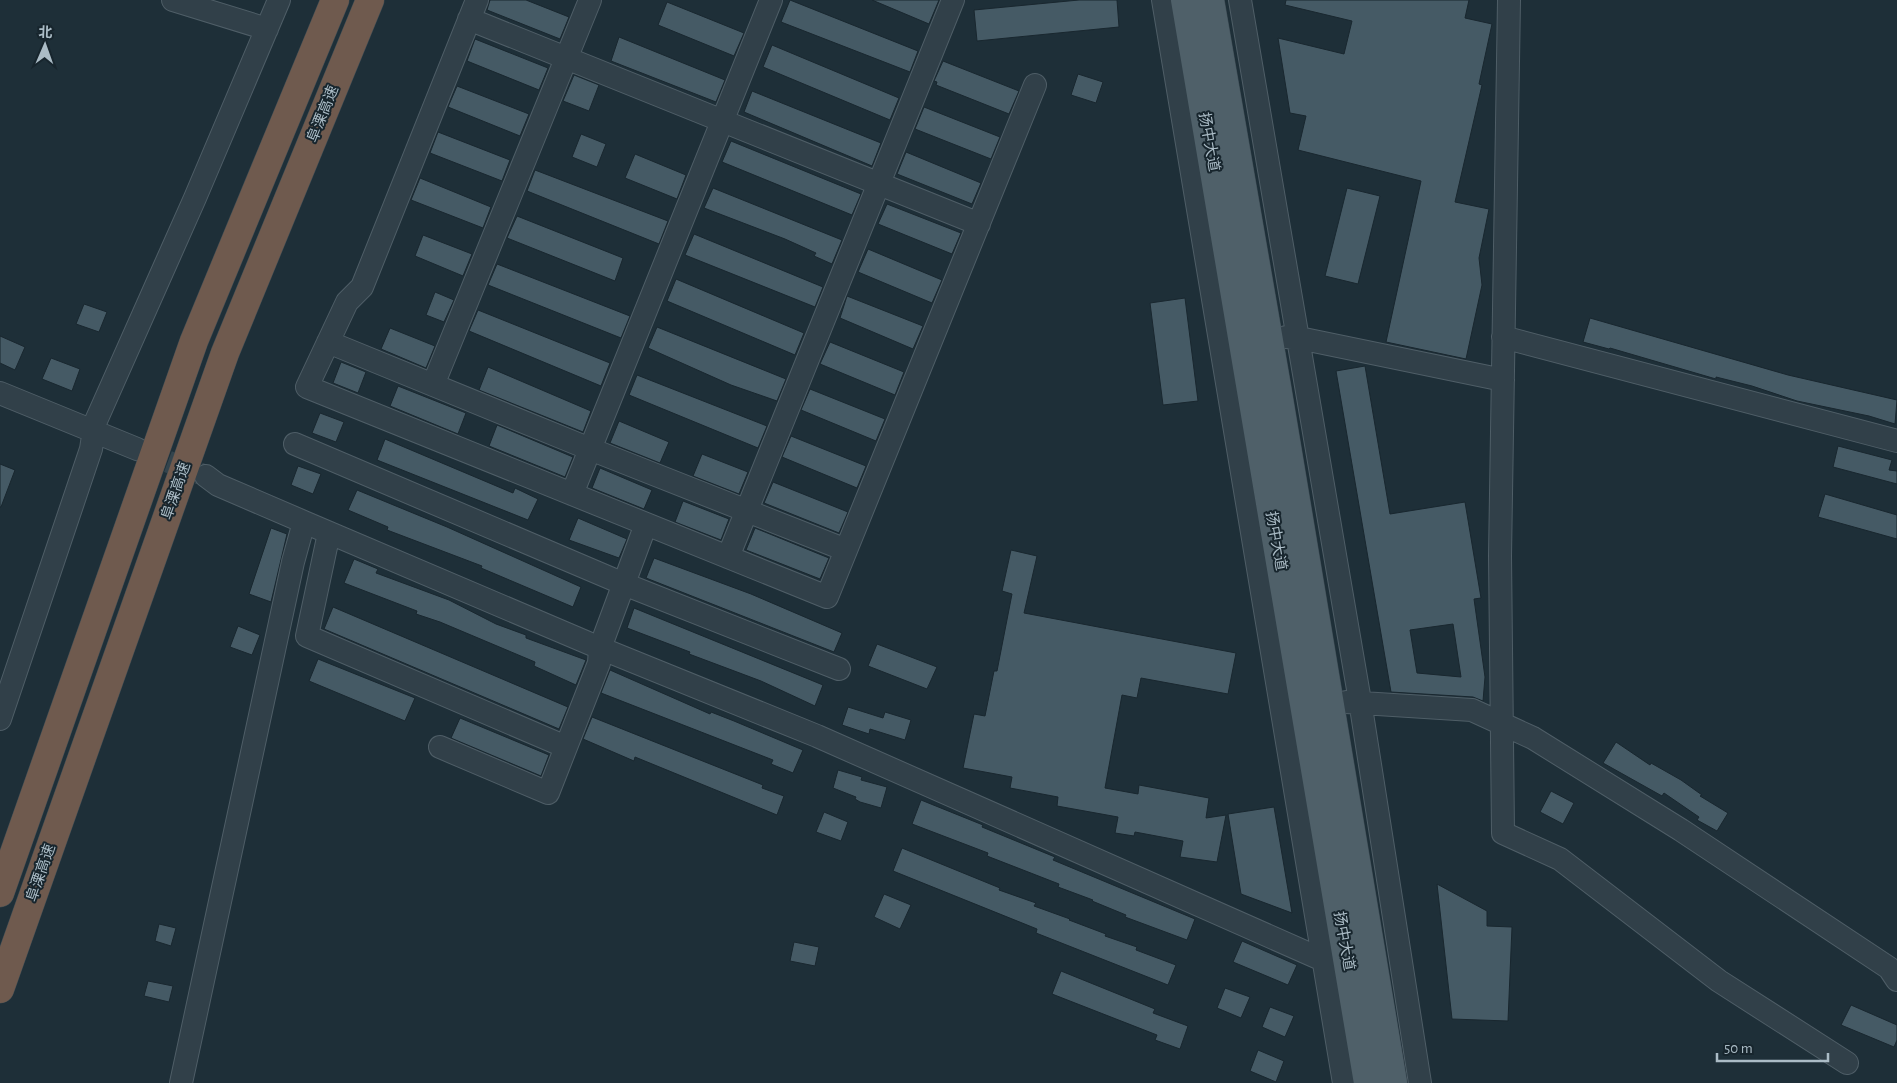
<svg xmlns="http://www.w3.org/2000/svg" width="1897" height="1083" viewBox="0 0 1897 1083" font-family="'Alegreya Sans','Noto Sans SC',sans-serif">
  <rect width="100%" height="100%" fill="#1e2f38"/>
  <path fill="#455a65" stroke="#19272f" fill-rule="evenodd" d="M490 0H526L569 17 560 39 487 10Z
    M790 0 918 51 910 72 781 22Z
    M872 0H939L929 24Z
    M1079 0H1117L1119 27 977 41 974 10Z
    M1286 0H1469L1465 18 1492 24 1479 84 1482 85 1455 202 1489 209 1479 258 1482 285 1466 359 1386 342 1421 181 1298 150 1306 116 1290 113 1278 38 1344 54 1352 21 1285 5Z
    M667 2 744 33 734 56 658 25Z
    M619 37 725 80 716 102 611 61Z
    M475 39 548 68 539 90 467 61Z
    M772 45 899 98 890 120 763 67Z
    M943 61 1019 91 1009 114 936 85 937 82 934 81Z
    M1078 74 1103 82 1096 103 1071 95Z
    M574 75 599 85 589 111 563 101Z
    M457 86 529 114 520 136 448 107Z
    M752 91 881 143 872 166 744 112Z
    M924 107 1000 137 991 159 915 129Z
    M438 132 510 160 502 181 430 153Z
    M581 134 606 144 597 167 572 157Z
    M731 141 861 194 852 215 722 162Z
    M906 152 981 183 972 204 897 174Z
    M635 154 686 175 677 199 625 178Z
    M535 170 668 221 659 244 527 191Z
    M420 178 491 207 483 228 411 200Z
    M713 188 842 240 832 264 814 256 816 253 785 239 704 208Z
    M1347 188 1380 196 1358 284 1325 276Z
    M887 204 961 233 952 254 878 224Z
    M517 216 623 258 615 281 507 238Z
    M694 234 823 287 815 307 685 255Z
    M423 235 472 254 463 276 415 256Z
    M868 249 942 280 932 303 858 272Z
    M497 264 630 316 621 338 488 285Z
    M676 279 804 333 795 355 667 301Z
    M435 292 454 300 444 322 426 315Z
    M847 296 923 326 913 349 840 318Z
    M1185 298 1198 401 1163 405 1150 303Z
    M84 304 107 312 99 332 76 324Z
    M478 310 610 363 601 386 469 331Z
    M1590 318 1788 375 1897 400 1895 424 1869 416 1797 401 1752 386 1716 377V379L1610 348 1609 349 1583 342Z
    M657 327 786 379 777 401 731 385 648 348Z
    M390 328 435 346 426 368 381 349Z
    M0 336 25 347 15 370 0 363Z
    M830 342 904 372 895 395 820 364Z
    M51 358 80 369 72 391 42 379Z
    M341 362 366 372 358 393 333 383Z
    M1365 366 1390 514 1465 502 1481 598 1474 599 1485 677 1483 701 1473 697 1391 692 1336 371ZM1453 624 1461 677 1417 673 1410 630Z
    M488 367 591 411 583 432 479 390Z
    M637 375 767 426 758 448 629 395Z
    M398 386 466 413 458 434 390 406Z
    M810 389 885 419 876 441 801 410Z
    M320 413 344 422 336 442 312 433Z
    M619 421 669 442 660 463 610 443Z
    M497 425 573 457 565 477 489 446Z
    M791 436 866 466 857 488 782 457Z
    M385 439 513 493 515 488 538 499 528 520 377 460Z
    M1838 446 1892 460 1889 470 1897 471V484L1833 467Z
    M702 454 748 472 739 494 693 476Z
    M0 464 15 470 1 507H0Z
    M298 466 321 474 313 494 291 485Z
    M600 468 652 490 644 509 592 488Z
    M773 482 848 512 839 533 764 503Z
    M357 490 447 527 581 587 573 607 481 568 482 566 387 530 388 527 348 510Z
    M1825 494 1897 515V539L1818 517Z
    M683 501 729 519 721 540 675 522Z
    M578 518 627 539 619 558 569 540Z
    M271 528 287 534 271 602 249 594Z
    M755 528 829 558 820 579 746 550Z
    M1011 550 1037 556 1024 613 1236 653 1228 694 1141 678 1137 698 1122 695 1105 788 1138 794 1139 785 1209 798 1206 818 1226 815 1217 862 1180 857 1183 841 1135 832 1134 836 1115 833 1118 817 1057 806 1058 797 1010 788 1012 777 963 768 974 714 985 716 994 671H997L1012 594 1002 591Z
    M654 558 751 594 842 633 834 652 646 578Z
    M354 559 378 569 376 573 449 600 496 624 526 635V638L586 660 576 685 534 666 535 662 440 622 416 614 417 611 344 583Z
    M333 607 568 707 559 729 324 629Z
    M634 608 823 685 815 706 761 681 689 654 690 652 627 628Z
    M238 626 260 635 252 655 230 647Z
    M877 644 937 667 927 689 868 666Z
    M318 659 415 698 405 721 309 681Z
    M610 670 710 714 711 712 734 721 803 750 793 773 771 764 773 760 601 693Z
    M848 707 883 718 885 712 911 720 905 740 870 729 869 734 842 725Z
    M592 717 763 785 762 788 784 796 777 815 635 757 634 761 583 739Z
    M460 718 549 755 541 776 451 738Z
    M1616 742 1650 765 1651 763 1681 780 1702 795 1700 796 1728 813 1717 831 1697 820 1699 817 1664 793 1662 796 1603 763Z
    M838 770 862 777 861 780 887 787 881 808 860 802 855 799 856 797 833 788Z
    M1551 791 1574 803 1563 824 1540 812Z
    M921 800 983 825 982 827 1055 857 1053 860 1195 919 1187 940 1125 917 1126 915 1092 901 1093 900 1058 887 1059 884 987 856 988 853 912 824Z
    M1274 807 1292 913 1241 894 1228 814Z
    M824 812 848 822 841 841 816 832Z
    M902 848 1000 888 999 890 1036 903 1034 906 1070 919 1069 920 1106 934 1105 936 1137 947 1136 950 1176 965 1168 985 1036 933 1037 929 893 871Z
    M1437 884 1487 911V926L1512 927 1508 1021 1452 1019Z
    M884 894 911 905 900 929 874 917Z
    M159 924 176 928 171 946 155 941Z
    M1242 941 1297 965 1288 985 1233 962Z
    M794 942 819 947 815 966 790 961Z
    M1061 971 1155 1009 1153 1013 1188 1026 1180 1049 1155 1040 1157 1035 1052 994Z
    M148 981 173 986 169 1002 144 996Z
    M1225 988 1250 997 1241 1018 1217 1008Z
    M1851 1005 1897 1025V1040L1894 1047 1841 1025Z
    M1270 1007 1294 1016 1285 1037 1262 1027Z
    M1258 1050 1284 1061 1276 1082 1250 1071Z"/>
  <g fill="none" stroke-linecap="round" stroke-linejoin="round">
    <path stroke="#33444d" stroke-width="22" stroke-dasharray="22 11" stroke-linecap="butt" d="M137 450 201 474"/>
    <defs>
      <path id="minor" d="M173 0 267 29
        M477 0 362 287 347 302 307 387 827 597 1035 85
        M1163 0 1344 1083
        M1240 0 1360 701 1420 1083
        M1509 0 1500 556 1503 833 1560 859 1719 981 1847 1063
        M469 19 979 224
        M1286 337 1299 338 1503 380
        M1503 337 1897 441
        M328 342 590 449 846 550
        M433 385 590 0
        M0 393 137 449
        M295 444 624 584 839 669
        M572 494 771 0
        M304 522 600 648 817 736 1323 960 1347 961
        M329 533 307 636 566 747
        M728 557 953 0
        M1346 702 1472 710 1533 738 1681 830 1889 968 1897 980
        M0 719 91 449 95 423 195 198 279 0
        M440 747 548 793 599 663 600 648 646 524
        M181 1083 293 562 304 522 218 485 206 476"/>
      <path id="major" d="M1185 0 1368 1083
        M1210 0 1277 387 1393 1083"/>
      <path id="highway" d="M0 893 194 341 335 0
        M0 989 225 353 370 0"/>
    </defs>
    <use href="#minor" stroke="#4f5e67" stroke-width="24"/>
    <use href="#major" stroke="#3e4c55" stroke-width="29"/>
    <use href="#highway" stroke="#3c4b53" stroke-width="29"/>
    <use href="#minor" stroke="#314049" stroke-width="22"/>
    <use href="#major" stroke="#4f6069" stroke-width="28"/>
    <use href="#highway" stroke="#6f5a4e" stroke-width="28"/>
  </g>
  <g text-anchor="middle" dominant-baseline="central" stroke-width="4" stroke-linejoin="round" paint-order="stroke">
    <g font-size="15" fill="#abbcc6" stroke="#17252d">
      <text transform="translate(323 114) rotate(-68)">阜溧高速</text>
      <text transform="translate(1209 142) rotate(80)">扬中大道</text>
      <text transform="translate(176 491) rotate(-71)">阜溧高速</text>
      <text transform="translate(1276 541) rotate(80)">扬中大道</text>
      <text transform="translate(41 873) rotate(-71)">阜溧高速</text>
      <text transform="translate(1344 941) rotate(80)">扬中大道</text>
    </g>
  </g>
  <g transform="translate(45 45) rotate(2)" stroke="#17252d" stroke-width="4" paint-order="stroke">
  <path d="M0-4L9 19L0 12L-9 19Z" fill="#abbcc6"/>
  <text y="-8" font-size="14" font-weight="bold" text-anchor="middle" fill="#abbcc6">北</text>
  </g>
  <path d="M1717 1053v8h111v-8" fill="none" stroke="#abbcc6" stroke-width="2.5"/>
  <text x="1724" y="1053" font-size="15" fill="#abbcc6" stroke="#17252d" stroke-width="4" paint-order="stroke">50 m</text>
</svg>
